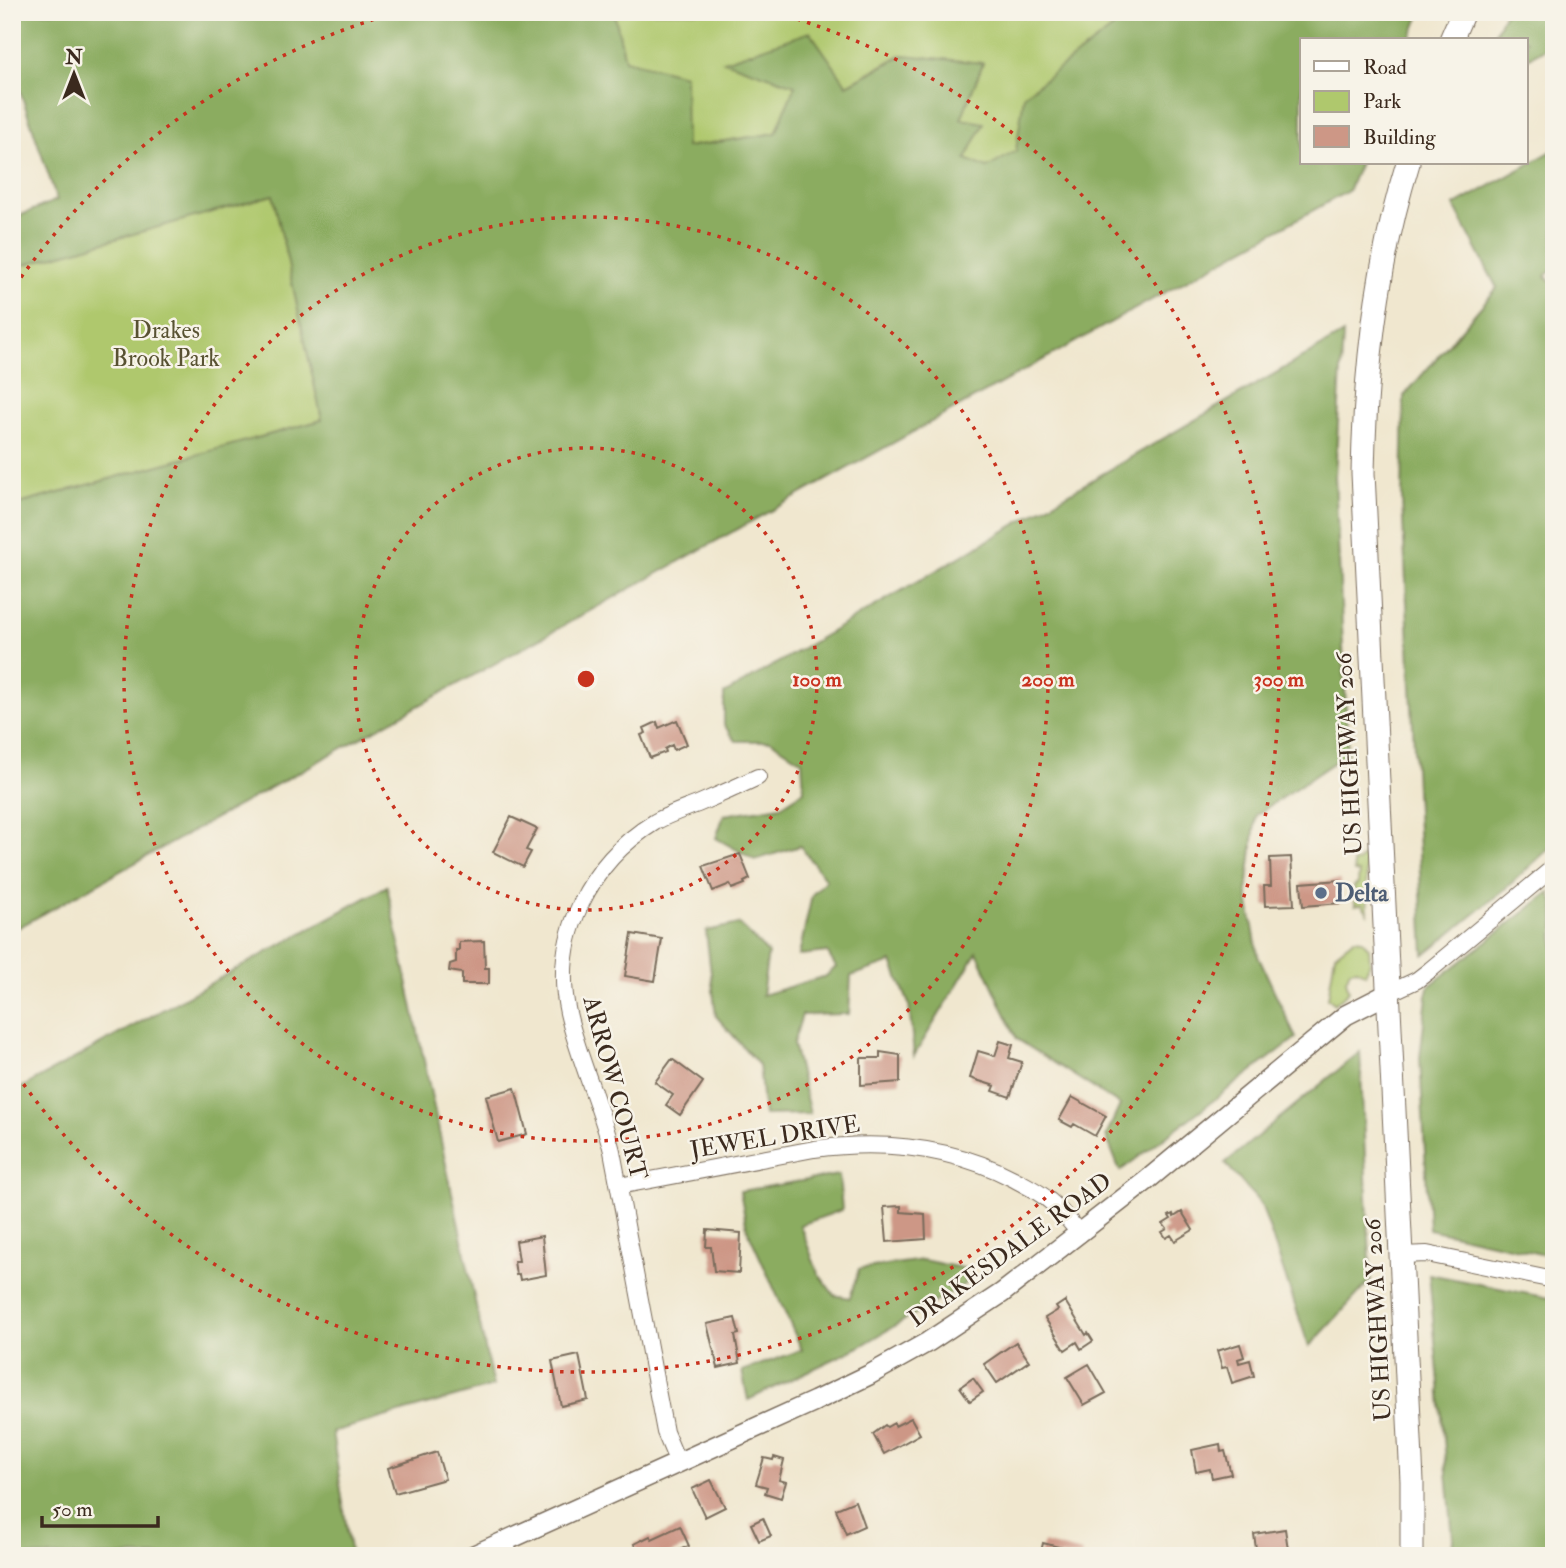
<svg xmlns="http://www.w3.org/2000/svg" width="1566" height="1568" viewBox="0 0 1566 1568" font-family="'IM FELL Double Pica',serif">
  <rect width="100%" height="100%" fill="#f7f3e8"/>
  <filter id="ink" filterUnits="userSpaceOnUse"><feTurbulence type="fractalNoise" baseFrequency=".0143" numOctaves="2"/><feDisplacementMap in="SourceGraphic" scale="14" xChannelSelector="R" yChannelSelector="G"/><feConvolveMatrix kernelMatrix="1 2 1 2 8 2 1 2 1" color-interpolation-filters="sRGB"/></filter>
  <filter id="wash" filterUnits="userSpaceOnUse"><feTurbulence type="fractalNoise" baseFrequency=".00686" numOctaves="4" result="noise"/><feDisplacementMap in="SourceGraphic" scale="28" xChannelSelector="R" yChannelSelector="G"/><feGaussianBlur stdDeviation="1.57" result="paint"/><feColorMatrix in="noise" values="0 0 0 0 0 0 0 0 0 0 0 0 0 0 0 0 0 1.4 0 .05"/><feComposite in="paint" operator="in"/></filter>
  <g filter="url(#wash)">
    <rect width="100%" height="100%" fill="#f0e7cf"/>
    <path fill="#afc86d" stroke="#757946" stroke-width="2" d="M614 12H1118L1113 28 1025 95 1016 151 987 169 966 159 961 119 983 63 900 55 847 85 725 61 796 85 777 133 685 147V76L625 60Z
      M274 194 322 420 12 506V268Z
      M1365 854 1368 913 1362 904 1355 905 1354 886 1358 884 1359 873 1354 872 1353 863 1358 862Z
      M1354 939 1362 940 1369 948 1370 962 1365 974 1357 969 1350 970 1346 980 1349 991 1335 1004 1328 998 1335 954Z"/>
    <path fill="#8bac60" stroke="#636b3f" stroke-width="2" d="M12 12H614L625 60 685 75 686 147 776 133 795 85 724 61 810 32 847 85 904 55 983 63 961 119 984 123 966 159 987 168 1016 151 1024 95 1113 28 1118 12H1421L1410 40H1302V163H1360L1348 191 12 931V506L322 420 273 195 12 268V219L57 200 12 67Z
      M1505 12H1554V44L1526 59V40H1492Z
      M1554 150V268L1545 276 1554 284V844L1505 889 1424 955 1402 500 1404 396 1497 288 1454 206Z
      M1343 334 1335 476 1348 753 1256 815 1247 891 1258 956 1296 1038 1120 1171 1106 1136 1120 1105 1017 1039 977 952 914 1056 909 1004 892 962 851 976 849 1014 802 1015 793 1044 810 1114 764 1115 759 1065 716 1016 706 931 739 924 768 953 762 995 826 976 836 967 827 952 799 955 812 895 826 880 800 846 755 860 716 838 724 815 781 806 804 791 802 761 771 741H736L724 725V694Z
      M387 886 493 1386 332 1432 351 1556H12V1093Z
      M1550 892 1554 905V1257L1429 1229 1420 1058 1428 987Z
      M1360 1052 1371 1280 1309 1347 1261 1204 1225 1163Z
      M839 1175 842 1210 800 1225 818 1273 834 1295 850 1298 859 1269 923 1260 967 1269 965 1284 859 1347 748 1400 742 1371 802 1350 747 1229 740 1191Z
      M1429 1274 1554 1299V1556H1452L1453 1538Z"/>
    <g id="blocks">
      <path fill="#cd9786" d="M677 720 687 744 674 750 672 745 665 749 666 752 650 758 641 735 646 733 644 728 657 722 659 728Z
        M511 817 537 829 526 850 531 852 523 867 493 852Z
        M740 854 750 879 744 882 745 884 732 889 730 884 713 891 703 866Z
        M1291 857 1294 905 1265 906 1264 886H1271L1270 858Z
        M1340 880 1341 903 1303 906 1301 883Z
        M632 934 662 939 655 981 625 976Z
        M484 941 485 968H489V984H462V973L449 971 450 964 456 962V950H459V942Z
        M1000 1041 1013 1045 1009 1058 1022 1062 1010 1097 993 1091 995 1086 970 1078 978 1051 995 1056Z
        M880 1052 900 1055V1082L861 1085V1058H880Z
        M672 1059 703 1082 680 1115 666 1105 673 1095 655 1082Z
        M515 1088 527 1134 498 1142 486 1096Z
        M1072 1097 1106 1116 1095 1136 1074 1124 1072 1127 1059 1120Z
        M901 1206V1212L925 1214 926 1239 887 1242 884 1207Z
        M1182 1212 1193 1230 1175 1241 1171 1235 1166 1238 1162 1232 1167 1229 1163 1224 1171 1219 1169 1216 1173 1214 1174 1217Z
        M707 1230 741 1233 739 1273 714 1271 711 1247H706Z
        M542 1236 546 1275 520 1280 519 1274 516 1275 514 1261H519L516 1241Z
        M1065 1301 1086 1335 1088 1333 1093 1341 1081 1349 1077 1342 1065 1350 1045 1318 1058 1310 1056 1307Z
        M735 1318 739 1334 735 1335 740 1363 718 1368 707 1324Z
        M1016 1342 1029 1361 997 1383 984 1364Z
        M1240 1344 1244 1357 1238 1359 1239 1363 1250 1360 1254 1376 1232 1383 1227 1367 1222 1368 1217 1351Z
        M579 1355 588 1400 561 1406 552 1361Z
        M1089 1364 1106 1393 1084 1405 1067 1377Z
        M973 1378 983 1392 970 1401 960 1387Z
        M911 1418 920 1434 884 1454 873 1434 885 1425 887 1427 894 1423 895 1426Z
        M1220 1444 1221 1452 1225 1451 1231 1474 1212 1478 1210 1469 1196 1472 1192 1450Z
        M437 1452 445 1479 395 1493 388 1468Z
        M774 1457 784 1460 779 1480 786 1482 781 1498 765 1493 767 1487 756 1484 764 1458 773 1460Z
        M711 1480 725 1507 705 1517 692 1489Z
        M855 1501 864 1526 846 1534 836 1509Z
        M763 1518 771 1536 759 1541 751 1524Z
        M680 1526 689 1546 664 1556H640L634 1544 650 1536 652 1539Z
        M1285 1529 1289 1556H1257L1254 1534Z
        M1043 1543 1082 1553 1081 1556H1040Z"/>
    </g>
  </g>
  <g filter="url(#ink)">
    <use href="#blocks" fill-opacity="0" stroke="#7a6c5c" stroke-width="2"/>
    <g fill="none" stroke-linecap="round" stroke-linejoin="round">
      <defs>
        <path id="minor" d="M1387 994 1417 980 1430 970 1554 867
          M619 1186 814 1149C883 1140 952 1147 1014 1179 1027 1186 1040 1192 1051 1202 1062 1211 1071 1223 1080 1234
          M1401 1255 1427 1254 1554 1280
          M678 1463 665 1432 612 1151C600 1104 579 1060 568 1013 551 937 590 862 655 822 669 814 685 809 700 803 719 795 739 786 758 777
          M504 1541 510 1556"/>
        <path id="major" d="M472 1556 815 1401 869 1375 928 1342 1002 1293 1146 1181 1346 1015 1387 994"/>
        <path id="highway" d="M1451 40 1463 12
          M1408 163C1377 263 1365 368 1363 473L1412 1481V1556"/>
      </defs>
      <use href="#minor" stroke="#7a6c5c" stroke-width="18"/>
      <use href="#major" stroke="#7a6c5c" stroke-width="22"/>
      <use href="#highway" stroke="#7a6c5c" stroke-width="25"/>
      <use href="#minor" stroke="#fff" stroke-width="16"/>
      <use href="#major" stroke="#fff" stroke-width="19"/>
      <use href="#highway" stroke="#fff" stroke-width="23"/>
    </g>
  </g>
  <g fill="none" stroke="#c8321e" stroke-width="3.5" stroke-dasharray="3.5 7">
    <circle cx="586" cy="679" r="231"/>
    <circle cx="586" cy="679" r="462"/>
    <path d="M15 286A693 693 0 0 1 395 13M777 13A693 693 0 1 1 15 1072"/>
  </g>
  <circle fill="#5c6f8a" stroke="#f7f3e8" stroke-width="2.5" cx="1321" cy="893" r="7"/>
  <g text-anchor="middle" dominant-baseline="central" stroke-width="5" stroke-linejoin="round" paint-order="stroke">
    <g font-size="24" fill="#585232" stroke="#f7f3e8">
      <text x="166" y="330">Drakes<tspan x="166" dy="28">Brook Park</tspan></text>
    </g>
    <g font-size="24" fill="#3b2a1e" stroke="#f7f3e8">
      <text transform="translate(1349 754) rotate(-93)">US HIGHWAY 206</text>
      <text transform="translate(615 1088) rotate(75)">ARROW COURT</text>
      <text transform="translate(775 1137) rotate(-9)">JEWEL DRIVE</text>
      <text transform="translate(1010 1250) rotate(-36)">DRAKESDALE ROAD</text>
      <text transform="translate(1378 1320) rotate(-93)">US HIGHWAY 206</text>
    </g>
    <g font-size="24" font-weight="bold" fill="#4e5e75" stroke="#f7f3e8" text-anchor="start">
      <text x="1335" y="893">Delta</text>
    </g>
  </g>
  <circle cx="586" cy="679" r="10" fill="#c8321e" stroke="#f7f3e8" stroke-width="3.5"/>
  <g font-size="21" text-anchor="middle" font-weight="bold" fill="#c8321e" stroke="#f7f3e8" stroke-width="5" stroke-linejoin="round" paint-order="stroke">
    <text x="817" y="686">100 m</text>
    <text x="1048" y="686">200 m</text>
    <text x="1279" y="686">300 m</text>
  </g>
  <rect width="1566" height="1568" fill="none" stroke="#f7f3e8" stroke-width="42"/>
  <rect x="1300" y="38" width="228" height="126" fill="#f7f3e8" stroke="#aca397" stroke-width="2"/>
  <rect x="1314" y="61" width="35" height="10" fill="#ffffff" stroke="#aca397" stroke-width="2"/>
  <text x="1363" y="74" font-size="21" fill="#3b2a1e">Road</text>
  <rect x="1314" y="91" width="35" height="21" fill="#afc86d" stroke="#aca397" stroke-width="2"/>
  <text x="1363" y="108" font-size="21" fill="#3b2a1e">Park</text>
  <rect x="1314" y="126" width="35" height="21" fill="#cd9786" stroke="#aca397" stroke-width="2"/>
  <text x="1363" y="144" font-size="21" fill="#3b2a1e">Building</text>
  <g transform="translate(74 74)" stroke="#f7f3e8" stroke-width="5" paint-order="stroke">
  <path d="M0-5L12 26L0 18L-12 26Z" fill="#3b2a1e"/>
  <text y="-10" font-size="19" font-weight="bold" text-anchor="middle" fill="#3b2a1e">N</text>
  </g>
  <path d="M42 1516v10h116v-10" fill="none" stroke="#3b2a1e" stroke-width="3.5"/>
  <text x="52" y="1516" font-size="21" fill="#3b2a1e" stroke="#f7f3e8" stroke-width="5" paint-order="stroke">50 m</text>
</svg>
